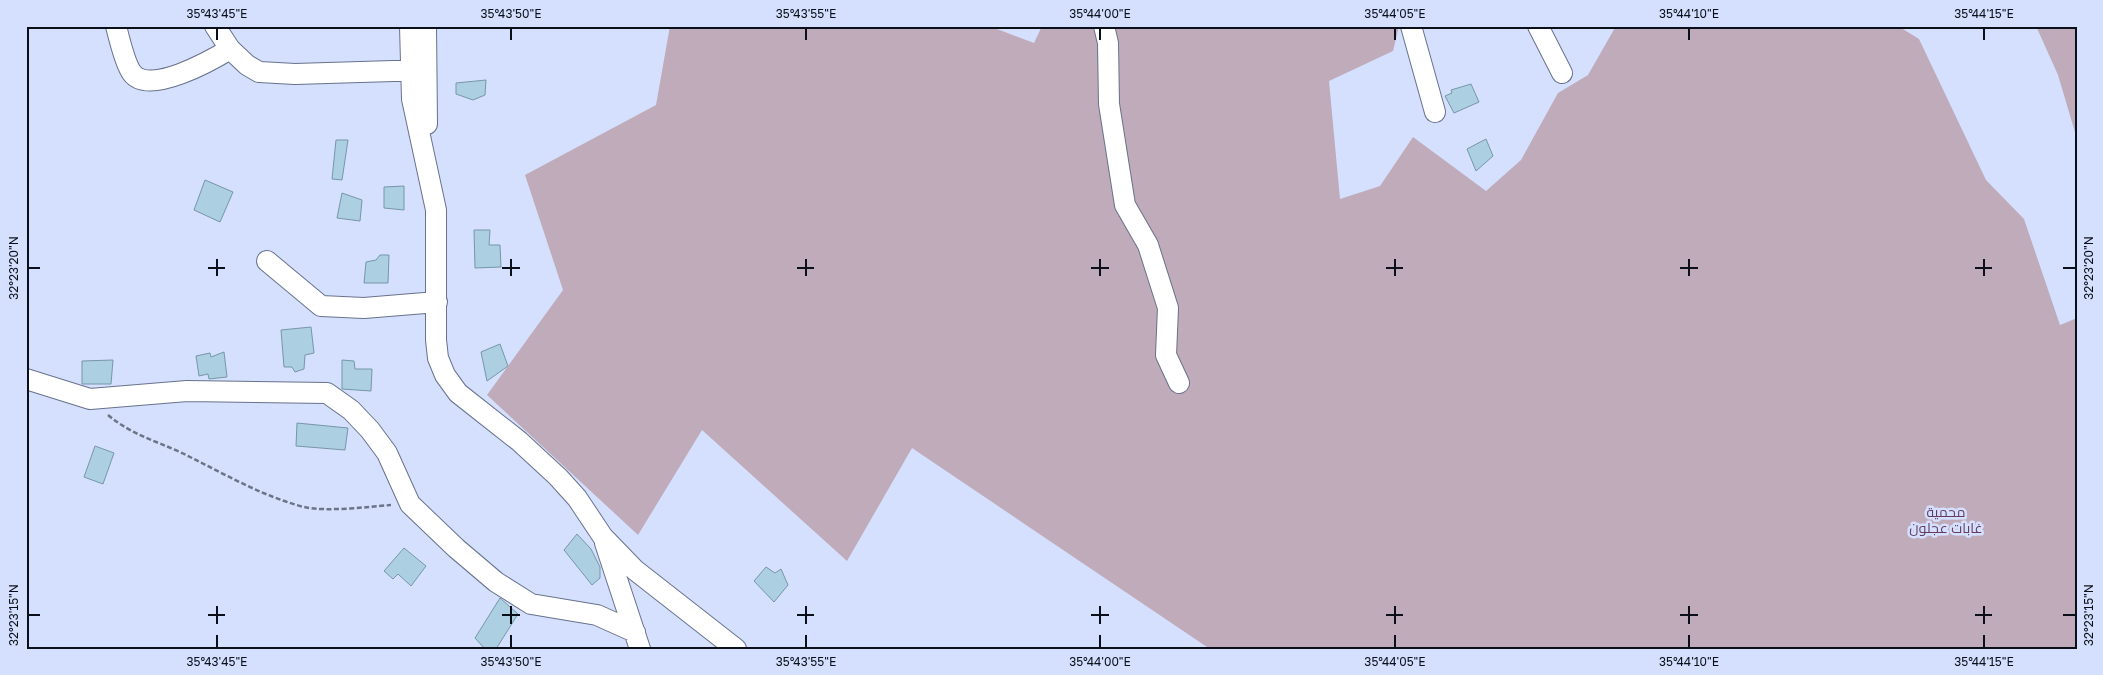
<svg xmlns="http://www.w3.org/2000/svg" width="2103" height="675" viewBox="0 0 2103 675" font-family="'Golos Text',Cairo,sans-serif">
  <rect width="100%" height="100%" fill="#d4e0fe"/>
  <path fill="#c0abba" d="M670 26H989L1034 43 1042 26H1399L1393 51 1329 81 1340 199 1380 186 1413 137 1486 191 1521 160 1558 93 1588 75 1616 26H1898L1919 39 1986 180 2024 219 2060 325 2077 318V649H1210L912 448 847 561 702 430 638 535 487 395 563 290 525 175 656 105Z
    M2036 26H2077V139L2058 75Z"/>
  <path fill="#accfe2" stroke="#7896a7" d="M486 80 485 95 473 100 456 94V83Z
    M1471 84 1479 102 1454 113 1445 96 1452 93 1451 90Z
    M1486 139 1493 156 1476 171 1467 149Z
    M336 140H348L342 180 332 179Z
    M205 180 233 192 220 222 194 210Z
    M404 186V210L384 208V187Z
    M342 193 362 200 360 221 337 218Z
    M474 230H490L489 245H500L501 267 475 268Z
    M380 255H389L388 283H364L366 262 376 260Z
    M311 327 314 353 305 355 304 369 295 372 292 367H284L281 330Z
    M500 344 508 366 487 381 481 352Z
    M224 352 227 377 209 379 208 374 199 376 196 356 210 353 211 357Z
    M113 360 111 384H82V361Z
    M342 360 354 361 355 369H372L371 391 342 389Z
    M297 423 348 428 345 450 296 446Z
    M95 446 114 453 103 484 84 477Z
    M577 534 591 549 600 567V578L592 585 564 550Z
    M404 548 426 566 411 586 398 574 393 579 384 571Z
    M766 567 775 573 781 569 788 585 774 602 754 581Z
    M500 598 518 614 496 649H485L475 638Z"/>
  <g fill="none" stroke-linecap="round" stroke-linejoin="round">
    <defs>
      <path id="minor" d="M116 26C119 38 125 64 132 73 149 96 212 60 230 49
        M215 26 230 49 247 65 259 72 295 74 426 70
        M410 26 412 99 436 210V340L438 358 445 375 458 393 519 441 558 477 577 498 603 537 635 570 736 649
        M426 26 427 124
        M1104 26 1108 43 1109 104 1125 205 1148 245 1168 308 1166 355 1179 383
        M1411 26 1435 112
        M1538 26 1562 73
        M267 261 321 306 364 308 437 302
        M26 379 90 399 187 391 327 393 351 410 370 430 387 453 410 504 456 548 496 582 531 604 597 615 635 632
        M605 543 640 649"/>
    </defs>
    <use href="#minor" stroke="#68728c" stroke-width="22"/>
    <path stroke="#6c7487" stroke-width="2.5" stroke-dasharray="5 2.5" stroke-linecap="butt" d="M108 415C132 435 154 440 182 453 221 472 261 496 304 507 326 512 367 507 391 505"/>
    <use href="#minor" stroke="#fff" stroke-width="20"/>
  </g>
  <path fill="none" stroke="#0b0f19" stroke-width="2" d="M217 28V40M511 28V40M806 28V40M1100 28V40M1395 28V40M1689 28V40M1984 28V40M217 259V276M511 259V276M806 259V276M1100 259V276M1395 259V276M1689 259V276M1984 259V276M28 268H40M208 268H225M502 268H520M797 268H814M1091 268H1109M1386 268H1403M1680 268H1698M1975 268H1992M2063 268H2076M217 606V624M511 606V624M806 606V624M1100 606V624M1395 606V624M1689 606V624M1984 606V624M28 615H40M208 615H225M502 615H520M797 615H814M1091 615H1109M1386 615H1403M1680 615H1698M1975 615H1992M2063 615H2076M217 635V648M511 635V648M806 635V648M1100 635V648M1395 635V648M1689 635V648M1984 635V648"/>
  <g text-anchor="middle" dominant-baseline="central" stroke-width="5" stroke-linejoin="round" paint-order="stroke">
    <g font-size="14" fill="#663b5c" stroke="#d4e0fe">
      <text x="1946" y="511">محمية<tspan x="1946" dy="16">غابات عجلون</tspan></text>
    </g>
  </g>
  <rect width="2103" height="675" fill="none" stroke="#d4e0fe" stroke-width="55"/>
  <rect x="28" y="28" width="2048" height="620" fill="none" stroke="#0b0f19" stroke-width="2"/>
  <g font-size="12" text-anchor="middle" fill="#0b0f19">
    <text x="217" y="18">35°43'45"E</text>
    <text x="511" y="18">35°43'50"E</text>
    <text x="806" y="18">35°43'55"E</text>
    <text x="1100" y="18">35°44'00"E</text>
    <text x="1395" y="18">35°44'05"E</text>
    <text x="1689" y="18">35°44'10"E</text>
    <text x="1984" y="18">35°44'15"E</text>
    <text transform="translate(14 268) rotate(-90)" y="4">32°23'20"N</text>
    <text transform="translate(2089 268) rotate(-90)" y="4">32°23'20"N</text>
    <text transform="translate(14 615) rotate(-90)" y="4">32°23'15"N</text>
    <text transform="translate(2089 615) rotate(-90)" y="4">32°23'15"N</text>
    <text x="217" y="666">35°43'45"E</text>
    <text x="511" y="666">35°43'50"E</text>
    <text x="806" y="666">35°43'55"E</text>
    <text x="1100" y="666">35°44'00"E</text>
    <text x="1395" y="666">35°44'05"E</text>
    <text x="1689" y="666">35°44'10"E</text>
    <text x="1984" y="666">35°44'15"E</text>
  </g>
</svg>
